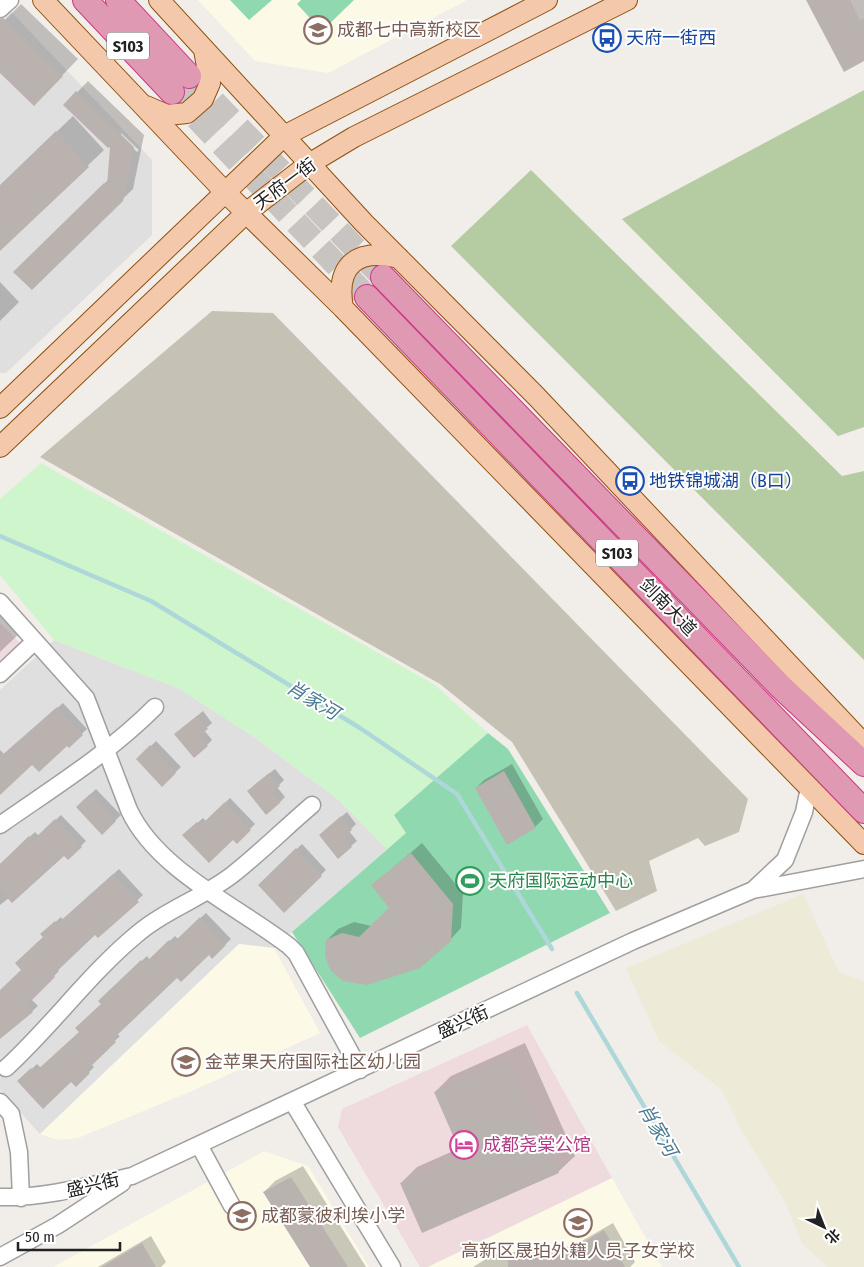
<svg xmlns="http://www.w3.org/2000/svg" width="864" height="1267" viewBox="0 0 864 1267" font-family="'Fira Sans Condensed','Noto Sans SC',sans-serif">
  <rect width="100%" height="100%" fill="#f1ede9"/>
  <path fill="#dfdfdf" d="M0 0 152 160V235L6 373H0Z
    M54 640 178 688 257 739 339 800 387 849 274 948 239 944 40 1134 0 1090V690Z"/>
  <path fill="#efdbdd" d="M0 623 21 644 0 663Z
    M527 1025 612 1178 428 1267H420L338 1127 342 1109Z"/>
  <path fill="#fcf9e7" d="M198 0H467L328 73 255 61Z
    M239 944 274 948 320 1033 192 1091 78 1138 58 1140 40 1134Z
    M264 1151 308 1166 369 1267H53Z
    M612 1178 662 1267H428Z"/>
  <path fill="#c5c2b5" d="M212 311 273 313 748 799 739 832 705 846 698 838 649 861 657 891 616 911 512 742 440 684 40 457Z"/>
  <path fill="#edebd7" d="M803 894 839 972 864 981V1267H828L802 1244 785 1202 742 1131 722 1090 659 1041 626 968Z"/>
  <path fill="#b5cca2" d="M864 90V427L838 436 622 219Z
    M531 170 842 476 864 471V660L451 246Z"/>
  <path fill="#cff5cc" d="M41 463 435 685 488 733 394 815 406 833 387 849 339 800 257 739 178 688 54 640 0 575V499Z"/>
  <path fill="#90d8b0" d="M230 0H272L249 20Z
    M301 0H354L322 31 297 4Z
    M488 733 508 749 610 913 360 1038 292 932 406 833 394 815Z"/>
  <path fill="#0003" fill-rule="evenodd" d="M807 0H864V59Z
    M21 4 78 59 50 88 0 71V25Z
    M88 81 144 135 133 189 32 288 15 272 109 179 112 143 65 105ZM121 133 139 150 137 152 121 136Z
    M73 116 104 150 0 250V186Z
    M0 282 19 302 0 321Z
    M0 610 21 632 0 652Z
    M63 703 87 729 69 746 67 744 32 763 0 788V750L4 754Z
    M203 711 212 723 204 730 212 740 207 745 181 729Z
    M156 741 181 767 162 785 138 759Z
    M512 764 543 819 535 827 476 788 484 780Z
    M275 769 284 780 277 787 285 797 279 803 253 786Z
    M96 789 121 815 102 833 77 807Z
    M230 798 255 824 237 842 233 838 184 835 203 818 206 821Z
    M347 812 356 824 349 831 357 841 351 846 325 830Z
    M61 815 86 841 68 858 64 855 0 905V864L35 832 39 836Z
    M422 843 463 893 461 928 450 940H327L338 929 354 922 371 926 391 908 373 885Z
    M302 844 326 870 284 911 260 885Z
    M119 869 143 895 98 936 96 933 57 969 59 971 31 999 38 1006 19 1023 17 1021 0 1037V992L23 970 44 936 42 934 61 917 63 920Z
    M206 913 231 939 212 957 209 953 178 976 117 1034 120 1036 91 1064 94 1067 76 1085 72 1080 19 1081 37 1064 41 1068 80 1032 102 1004 100 1001 147 956 150 960 175 936 178 939Z
    M525 1043 575 1156 558 1172 401 1183 417 1167 460 1148 435 1092 451 1076Z
    M303 1166 366 1267H312L264 1192 275 1181Z
    M613 1223 635 1262 630 1267H473L494 1254 573 1246Z
    M151 1236 166 1262 161 1267H98Z"/>
  <g fill="none" stroke-linecap="round" stroke-linejoin="round">
    <path stroke="#aed7da" stroke-width="4.5" d="M0 536 151 601 360 728 457 794 552 949
      M577 993 739 1267"/>
  </g>
  <path fill="#bab2af" d="M806 0H850L860 20 864 18V61L844 72Z
    M3 18 63 76 34 106 0 73V19Z
    M76 91 134 147 123 201 32 290 13 272 104 183 107 186 110 147 108 148 63 105Z
    M56 131 89 167 0 251V185Z
    M57 707 83 735 69 748 67 746 39 772 32 765 0 795V757Z
    M197 716 208 729 199 736 208 746 194 758 174 734Z
    M150 745 176 773 162 787 136 759Z
    M504 771 536 828 507 845 475 788Z
    M269 773 280 786 272 793 280 803 266 815 247 791Z
    M90 794 116 821 102 835 76 807Z
    M225 802 251 830 237 844 233 840 209 863 182 835 197 822 200 826Z
    M341 816 352 830 344 837 352 847 338 859 319 835Z
    M55 819 82 847 68 860 64 856 12 903 0 890V864L29 836 33 840Z
    M296 848 322 876 284 913 258 885Z
    M411 853 453 904 451 941 420 968 367 985 343 981 331 971 325 956 326 940 342 933 359 937 389 908 371 885Z
    M113 874 139 902 98 938 95 935 53 975 55 977 27 1005 33 1012 0 1039V990L21 970 15 963 43 937 40 934 55 921 57 924Z
    M200 917 226 945 212 959 209 955 181 982 177 978 113 1039 116 1042 87 1070 90 1073 76 1087 71 1082 43 1109 17 1081 31 1068 35 1072 79 1032 75 1028 101 1004 98 1001 141 960 144 964 169 940 172 944Z
    M509 1058 559 1173 422 1233 400 1183 462 1156 434 1092Z
    M291 1177 348 1267H310L263 1192Z
    M604 1230 625 1267H508V1259L564 1254Z
    M142 1243 156 1267H102Z"/>
  <g fill="none" stroke-linecap="round" stroke-linejoin="round">
    <path stroke="#c8c4c1" stroke-width="24" stroke-dasharray="24 12" stroke-linecap="butt" d="M189 76 383 277
      M172 92 367 297"/>
    <defs>
      <path id="minor" d="M0 9 10 0
        M0 602 86 698 129 810C157 870 237 906 289 946L296 953 360 1070
        M0 674 35 641
        M0 825C54 787 108 754 155 707
        M753 890 785 860 804 812 809 788
        M6 1068C52 1026 88 975 136 935 165 910 202 898 232 875 260 853 285 828 312 805
        M292 1101 392 1267
        M0 1102 11 1114 19 1152 21 1198
        M199 1145 232 1206
        M0 1197C45 1198 88 1186 132 1176L633 941 753 890 864 869
        M0 1257 58 1225 122 1183"/>
      <path id="major" d="M43 0 225 192 343 308 864 844
        M159 0 364 223 536 396 864 744
        M146 106 167 115 187 113 203 99 210 83 204 50
        M343 308C335 264 358 248 399 258
        M0 408 284 136 547 0
        M0 447 246 213 309 164 354 137 627 0"/>
      <path id="highway" d="M85 0 172 92
        M118 0 189 76
        M383 277 781 687 864 764
        M367 297 864 811"/>
    </defs>
    <use href="#minor" stroke="#9f9f9f" stroke-width="19"/>
    <use href="#major" stroke="#90500f" stroke-width="22"/>
    <use href="#highway" stroke="#cb3a84" stroke-width="26"/>
    <use href="#minor" stroke="#fff" stroke-width="16"/>
    <use href="#major" stroke="#f4c9ab" stroke-width="20"/>
    <use href="#highway" stroke="#e099b2" stroke-width="24"/>
  </g>
  <defs>
    <symbol id="school-ring" viewBox="-11 -11 22 22"><circle r="9.5" fill="#fff" stroke="#8d6e63" stroke-width="1.5"/><path d="M0-5L7-2L0 1L-7-2ZM-4 1L0 2.5L4 1V4Q0 6-4 4Z" fill="#8d6e63"/></symbol>
    <symbol id="bus-ring" viewBox="-11 -11 22 22"><circle r="9.5" fill="#fff" stroke="#1a4fb4" stroke-width="1.5"/><path d="M-5-6H5V4H4V6H2V4H-2V6H-4V4H-5ZM-3.5-4V0h7V-4ZM-3.5 1.2v1.5H-2V1.2ZM2 1.2v1.5H3.5V1.2Z" fill="#1a4fb4"/></symbol>
    <symbol id="stadium-ring" viewBox="-11 -11 22 22"><circle r="9.5" fill="#fff" stroke="#2e9e5b" stroke-width="1.5"/><path d="M0-5a6.5 5 0 1 0 0 10a6.5 5 0 1 0 0-10ZM-3.5-1.8h7v3.6h-7Z" fill="#2e9e5b"/></symbol>
    <symbol id="hotel-ring" viewBox="-11 -11 22 22"><circle r="9.5" fill="#fff" stroke="#d1479c" stroke-width="1.5"/><path d="M-6-4.5h1.5V1H6V5H4.5V3h-9V5H-6ZM-4 0a1.8 1.8 0 1 1 3.6 0ZM.5 0V-2.5h3Q6-2.5 6 0Z" fill="#d1479c"/></symbol>
  </defs>
  <g fill-rule="evenodd">
    <use href="#school-ring" x="302" y="14" width="32" height="32"/>
    <use href="#bus-ring" x="591" y="22" width="32" height="32"/>
    <use href="#bus-ring" x="614" y="465" width="32" height="32"/>
    <use href="#stadium-ring" x="454" y="865" width="32" height="32"/>
    <use href="#school-ring" x="170" y="1046" width="32" height="32"/>
    <use href="#hotel-ring" x="448" y="1129" width="32" height="32"/>
    <use href="#school-ring" x="226" y="1200" width="32" height="32"/>
    <use href="#school-ring" x="562" y="1207" width="32" height="32"/>
  </g>
  <g text-anchor="middle" dominant-baseline="central" stroke-width="4" stroke-linejoin="round" paint-order="stroke">
    <g fill="#fff" stroke="#646464" stroke-width="1">
      <rect x="107" y="32.5" width="42" height="27" rx="4"/>
      <rect x="596" y="539.5" width="42" height="27" rx="4"/>
    </g>
    <g font-size="16" font-weight="bold" fill="#222">
      <text x="128" y="46">S103</text>
      <text x="617" y="553">S103</text>
    </g>
    <g font-size="18" fill="#785e54" stroke="#fff" text-anchor="start">
      <text x="337" y="30">成都七中高新校区</text>
      <text x="205" y="1062">金苹果天府国际社区幼儿园</text>
      <text x="261" y="1216">成都蒙彼利埃小学</text>
      <text x="578" y="1251" text-anchor="middle">高新区晟珀外籍人员子女学校</text>
    </g>
    <g font-size="18" fill="#164399" stroke="#fff" text-anchor="start">
      <text x="626" y="38">天府一街西</text>
      <text x="649" y="481">地铁锦城湖（B口）</text>
    </g>
    <g font-size="18" fill="#222" stroke="#fff">
      <text transform="translate(285 184) rotate(-37)">天府一街</text>
      <text transform="translate(668 607) rotate(46)">剑南大道</text>
      <text transform="translate(463 1022) rotate(-25)">盛兴街</text>
      <text transform="translate(93 1185) rotate(-13)">盛兴街</text>
    </g>
    <g font-size="18" fill="#27864d" stroke="#fff" text-anchor="start">
      <text x="489" y="881">天府国际运动中心</text>
    </g>
    <g font-size="18" fill="#b23c85" stroke="#fff" text-anchor="start">
      <text x="483" y="1145">成都尧棠公馆</text>
    </g>
    <g font-size="19" font-style="italic" fill="#4c7a92" stroke="#fff">
      <text transform="translate(313 700) rotate(31)">肖家河</text>
      <text transform="translate(658 1130) rotate(60)">肖家河</text>
    </g>
  </g>
  <g transform="translate(824 1227) rotate(137)" stroke="#ffffff" stroke-width="4" paint-order="stroke">
  <path d="M0-4L9 19L0 12L-9 19Z" fill="#222222"/>
  <text y="-8" font-size="14" font-weight="bold" text-anchor="middle" fill="#222222">北</text>
  </g>
  <path d="M18 1242v8h102v-8" fill="none" stroke="#222222" stroke-width="2.5"/>
  <text x="25" y="1242" font-size="15" fill="#222222" stroke="#ffffff" stroke-width="4" paint-order="stroke">50 m</text>
</svg>
